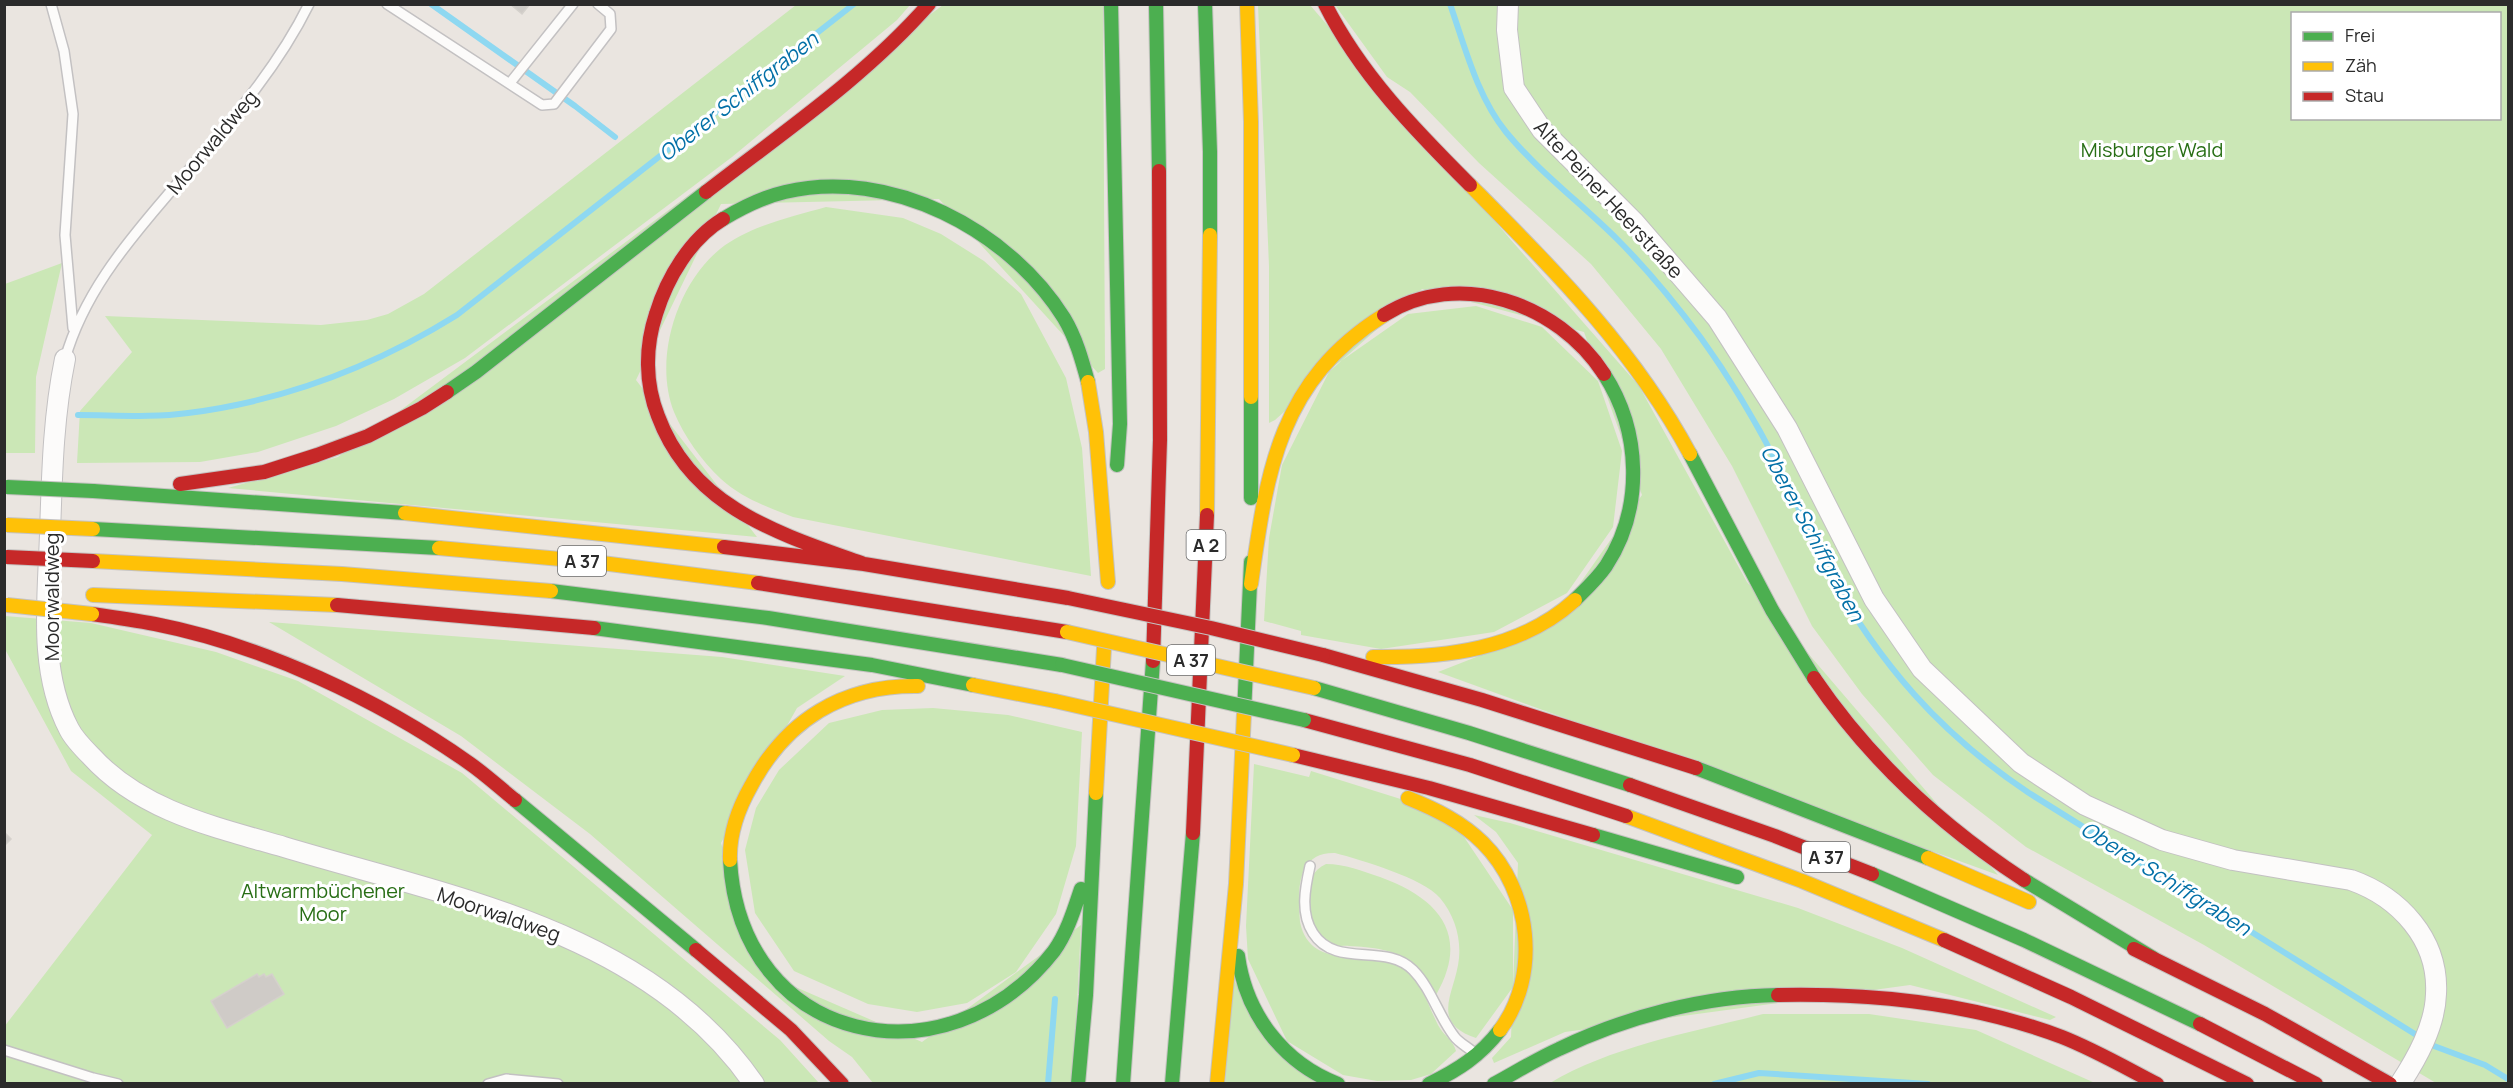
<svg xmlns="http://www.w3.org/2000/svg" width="2513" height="1088" viewBox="0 0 2513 1088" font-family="Manrope,sans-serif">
  <rect width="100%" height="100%" fill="#eae5e0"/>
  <path fill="#cbe7b6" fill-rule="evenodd" d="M796 5H910L897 20 732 157 465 358 394 399 336 426 258 452 200 462 77 463 80 411 132 352 105 316 321 325 367 320 388 314 424 294Z
    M943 5H1103L1105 369 1098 373 939 199 721 204 636 380 757 537 228 488 338 457Z
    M1258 5H1310L1511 240 1639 386 1747 582 1998 875 1438 672 1548 629 1642 495 1584 332 1422 289 1275 420 1269 423V266Z
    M1335 5H2508V1083H2436L2204 945 2026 847 1933 775 1862 694 1812 626 1732 466 1661 349 1591 264 1479 163 1410 92 1387 77ZM2292 14H2500V118H2292Z
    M826 207 903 218 941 234 984 261 1021 294 1066 378 1082 448 1091 576 793 517C767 507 742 498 721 479 701 460 684 436 674 412 653 359 677 284 720 249 749 226 791 217 826 207Z
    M62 263 36 377 35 453H5V284Z
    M1476 306 1542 327 1598 381 1622 451 1613 527 1567 593 1494 632 1381 649 1301 635V631L1264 621 1269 538 1282 465 1331 368 1408 314Z
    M5 616 91 623 216 652 298 681 462 773 780 1040 819 1083H5L4 1027 152 835 71 771 6 651 5 652Z
    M269 622 722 657 845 676 797 708 721 843 761 972 922 1042 1081 925 1073 1083H873L852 1057 829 1041 590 834 461 736Z
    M933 708 1008 715 1082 732 1076 846 1056 914 1016 972 967 1003 917 1012 868 1004 794 971 755 913 745 850 756 808 779 770 829 723 882 710Z
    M1254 764 1309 777 1311 771 1407 801 1460 831 1513 910V987L1476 1038C1428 1022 1456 992 1459 958 1461 936 1454 915 1440 898 1423 878 1361 860 1335 853 1295 852 1298 893 1300 922 1311 976 1375 945 1405 970 1423 985 1428 1005 1438 1025 1443 1035 1454 1041 1456 1051L1431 1074 1411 1080 1377 1081 1343 1075 1287 1041 1248 959 1246 926Z
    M1474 815 1510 823 1798 908 1902 948 2056 1017 2050 1020 1910 985 1565 1032 1494 1063 1492 1058 1511 1037 1518 863 1496 832Z
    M1326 864C1345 864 1362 871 1380 877 1438 898 1471 934 1436 995 1429 986 1423 973 1414 965 1397 949 1371 947 1349 946 1341 945 1334 949 1327 944 1306 927 1297 876 1326 864Z
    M1233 980 1319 1083 1225 1084Z
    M1763 1014H1869L1976 1030 2095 1083H1550C1612 1046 1693 1032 1763 1014Z"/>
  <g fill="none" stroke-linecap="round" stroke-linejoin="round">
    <path stroke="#8ed8f1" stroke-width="6" d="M431 4 575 106 615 137
      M1450 4C1465 47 1477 96 1506 132 1538 171 1582 204 1617 239 1648 270 1675 303 1701 338 1732 381 1759 427 1783 475 1799 506 1810 539 1827 570 1880 664 1939 733 2029 793L2434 1046 2485 1065 2508 1079
      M78 415C114 415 152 418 188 413 283 401 375 366 457 315L854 4
      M1048 1084 1055 999
      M1714 1084 1759 1073 1928 1084"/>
  </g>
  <path fill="#cfcbc7" stroke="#d5d1cc" stroke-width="1.5" d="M510 4H530L522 14Z
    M4 832 11 839 4 846Z
    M257 974 259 977 264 974 266 977 272 974 284 994 227 1028 211 1001Z"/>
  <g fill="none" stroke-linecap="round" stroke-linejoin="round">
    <defs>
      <path id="lane" d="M51 4 64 51 73 114 65 235 73 328
        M387 4 542 105 554 104 611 29 610 14 598 4
        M510 83 573 4
        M65 359C83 296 123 247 165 198 217 136 273 77 309 4
        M1310 866C1305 888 1300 913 1313 933 1336 969 1385 942 1413 970 1431 988 1438 1015 1454 1036 1458 1042 1466 1046 1472 1051
        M4 1050 93 1078 118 1084
        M488 1084 506 1079 558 1084"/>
      <path id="street" d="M1508 4 1507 30 1514 88 1542 130 1634 222 1717 318 1787 428 1874 599 1922 669 2021 763 2085 805 2162 840 2233 860 2351 880C2399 897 2439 939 2436 994 2435 1026 2417 1058 2400 1084
        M65 359C53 418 52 474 50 534 48 598 38 670 69 729 74 739 83 748 91 756 141 811 215 827 284 847 450 897 649 931 754 1084"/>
      <path id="fast" d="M1111 4 1120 424 1117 465
        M1156 4 1159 171
        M1205 4 1210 152V235
        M723 219C743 207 763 197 785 192 890 167 1009 230 1064 318 1076 338 1082 360 1088 382
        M447 392 476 372 706 192
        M1251 397V498
        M1690 454 1772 610 1814 678
        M93 491 405 513
        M93 529 439 548
        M551 591 768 618 1062 665
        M1575 600C1586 589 1597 579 1606 566 1644 508 1641 431 1604 374
        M594 628 872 665 973 685
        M1314 688 1469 733 1630 785
        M1244 713 1251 562
        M1696 768 1928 858
        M515 800 696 950
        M1593 835 1737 877
        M730 860C740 1045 947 1088 1054 951 1067 933 1074 910 1081 889
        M1872 874 2024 940 2200 1024
        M2024 880 2153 958
        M1238 956C1246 1014 1283 1063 1338 1084
        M1078 1084 1086 995 1096 793
        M1123 1084 1153 661
        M1172 1084 1193 833
        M1429 1084C1458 1070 1480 1056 1500 1030
        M1494 1084C1516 1072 1537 1059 1559 1049 1625 1017 1705 996 1778 995"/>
      <path id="slow" d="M1247 4 1251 122V397
        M1470 185C1553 269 1633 348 1690 454
        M1088 382 1096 432 1108 582
        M405 513 724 547
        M1207 515 1210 235
        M439 548 594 562 758 583
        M93 561 342 574 551 591
        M1251 584C1267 470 1279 381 1384 315
        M93 595 337 605
        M1373 657C1444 658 1520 650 1575 600
        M973 685 1055 701
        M1096 793 1104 648
        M1408 798C1435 809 1462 822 1483 843 1531 891 1541 975 1500 1030
        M1626 816 1802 881 1944 940
        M1928 858 2029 902
        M730 860C729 833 738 809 751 786 786 720 843 685 918 686
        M1217 1084 1236 884 1244 713"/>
      <path id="jam" d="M1325 4C1360 74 1415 130 1470 185
        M706 192C782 133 865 77 929 4
        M723 219C690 239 667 278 656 314 645 347 645 383 658 416 692 508 780 534 864 564
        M1384 315C1459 268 1558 303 1604 374
        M180 484 264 472 317 455 368 436 422 408 447 392
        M724 547 864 564 1068 598
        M758 583 1067 632
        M337 605 594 628
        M92 614C113 617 134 620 155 624 262 645 380 700 469 763 485 774 500 788 515 800
        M1323 655 1482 700 1696 768
        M1153 661 1160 440 1159 171
        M1814 678C1869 759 1943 827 2024 880
        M1304 720 1470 765 1626 816
        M1293 755 1429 788 1593 835
        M1630 785 1775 836 1872 874
        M1193 833 1207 515
        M1944 940 2071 997 2247 1084
        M2134 949 2265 1014 2390 1084
        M696 950 791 1030 842 1084
        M1778 995C1874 993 1972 1003 2062 1037 2095 1050 2126 1068 2157 1084
        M2200 1024 2316 1084"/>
    </defs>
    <use href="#lane" stroke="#c3c1c2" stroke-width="12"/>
    <use href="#street" stroke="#c3c1c2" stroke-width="22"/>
    <use href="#fast" stroke="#c5c3c1" stroke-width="16"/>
    <use href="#slow" stroke="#c5c3c1" stroke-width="16"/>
    <use href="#jam" stroke="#c5c3c1" stroke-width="16"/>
    <use href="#lane" stroke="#fcfbfa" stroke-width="9"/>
    <use href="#street" stroke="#fcfbfa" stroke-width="20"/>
    <use href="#fast" stroke="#4caf50" stroke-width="14"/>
    <use href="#slow" stroke="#ffc107" stroke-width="14"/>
    <use href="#jam" stroke="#c62828" stroke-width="14"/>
    <defs>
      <path id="fast-bridge" d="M7 487 93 491
        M1062 665 1304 720"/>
      <path id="slow-bridge" d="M7 525 93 529
        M7 605 92 614
        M1067 632 1314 688
        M1055 701 1293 755"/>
      <path id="jam-bridge" d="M7 557 93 561
        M1068 598 1211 628 1323 655"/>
    </defs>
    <use href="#fast-bridge" stroke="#c5c3c1" stroke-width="16" stroke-linecap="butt"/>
    <use href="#slow-bridge" stroke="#c5c3c1" stroke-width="16" stroke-linecap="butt"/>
    <use href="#jam-bridge" stroke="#c5c3c1" stroke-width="16" stroke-linecap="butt"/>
    <use href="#fast-bridge" stroke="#4caf50" stroke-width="14"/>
    <use href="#slow-bridge" stroke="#ffc107" stroke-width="14"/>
    <use href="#jam-bridge" stroke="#c62828" stroke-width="14"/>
  </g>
  <g text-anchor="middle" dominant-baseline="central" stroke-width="6" stroke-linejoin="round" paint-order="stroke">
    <g fill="#fff" stroke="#6b6b6b" stroke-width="1.5">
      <rect x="1186.5" y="530" width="39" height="30" rx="4.5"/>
      <rect x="558" y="546" width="48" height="30" rx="4.5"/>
      <rect x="1167" y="645" width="48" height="30" rx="4.5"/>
      <rect x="1802" y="842" width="48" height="30" rx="4.5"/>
    </g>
    <g font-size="18" font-weight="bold" fill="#2b2b2b">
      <text x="1206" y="545">A 2</text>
      <text x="582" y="561">A 37</text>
      <text x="1191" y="660">A 37</text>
      <text x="1826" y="857">A 37</text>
    </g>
    <g font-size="20" fill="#2b2b2b" stroke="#fff">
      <text transform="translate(212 142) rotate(-50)">Moorwaldweg</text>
      <text transform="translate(1609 199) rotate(47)">Alte Peiner Heerstraße</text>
      <text transform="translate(51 597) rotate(-90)">Moorwaldweg</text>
      <text transform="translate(499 914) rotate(19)">Moorwaldweg</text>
    </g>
    <g font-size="20" fill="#286e15" stroke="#fff">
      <text x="2152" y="149">Misburger Wald</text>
      <text x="323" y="890">Altwarmbüchener<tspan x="323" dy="23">Moor</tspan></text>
    </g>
    <g font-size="21" font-style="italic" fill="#0370a7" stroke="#fff">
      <text transform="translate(738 96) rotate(-38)">Oberer Schiffgraben</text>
      <text transform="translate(1813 533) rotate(62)">Oberer Schiffgraben</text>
      <text transform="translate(2166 878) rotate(32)">Oberer Schiffgraben</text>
    </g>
  </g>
  <rect width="2513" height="1088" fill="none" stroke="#2b2b2b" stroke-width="12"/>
  <rect x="2291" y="12" width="210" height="108" fill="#ffffff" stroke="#aaaaaa" stroke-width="1.5"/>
  <rect x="2303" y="32" width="30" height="9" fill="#4caf50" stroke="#aaaaaa" stroke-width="1.5"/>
  <text x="2345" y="42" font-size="18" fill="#2b2b2b">Frei</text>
  <rect x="2303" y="62" width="30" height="9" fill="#ffc107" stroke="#aaaaaa" stroke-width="1.5"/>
  <text x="2345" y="72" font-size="18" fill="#2b2b2b">Zäh</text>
  <rect x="2303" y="92" width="30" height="9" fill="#c62828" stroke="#aaaaaa" stroke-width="1.5"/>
  <text x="2345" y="102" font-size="18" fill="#2b2b2b">Stau</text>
</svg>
